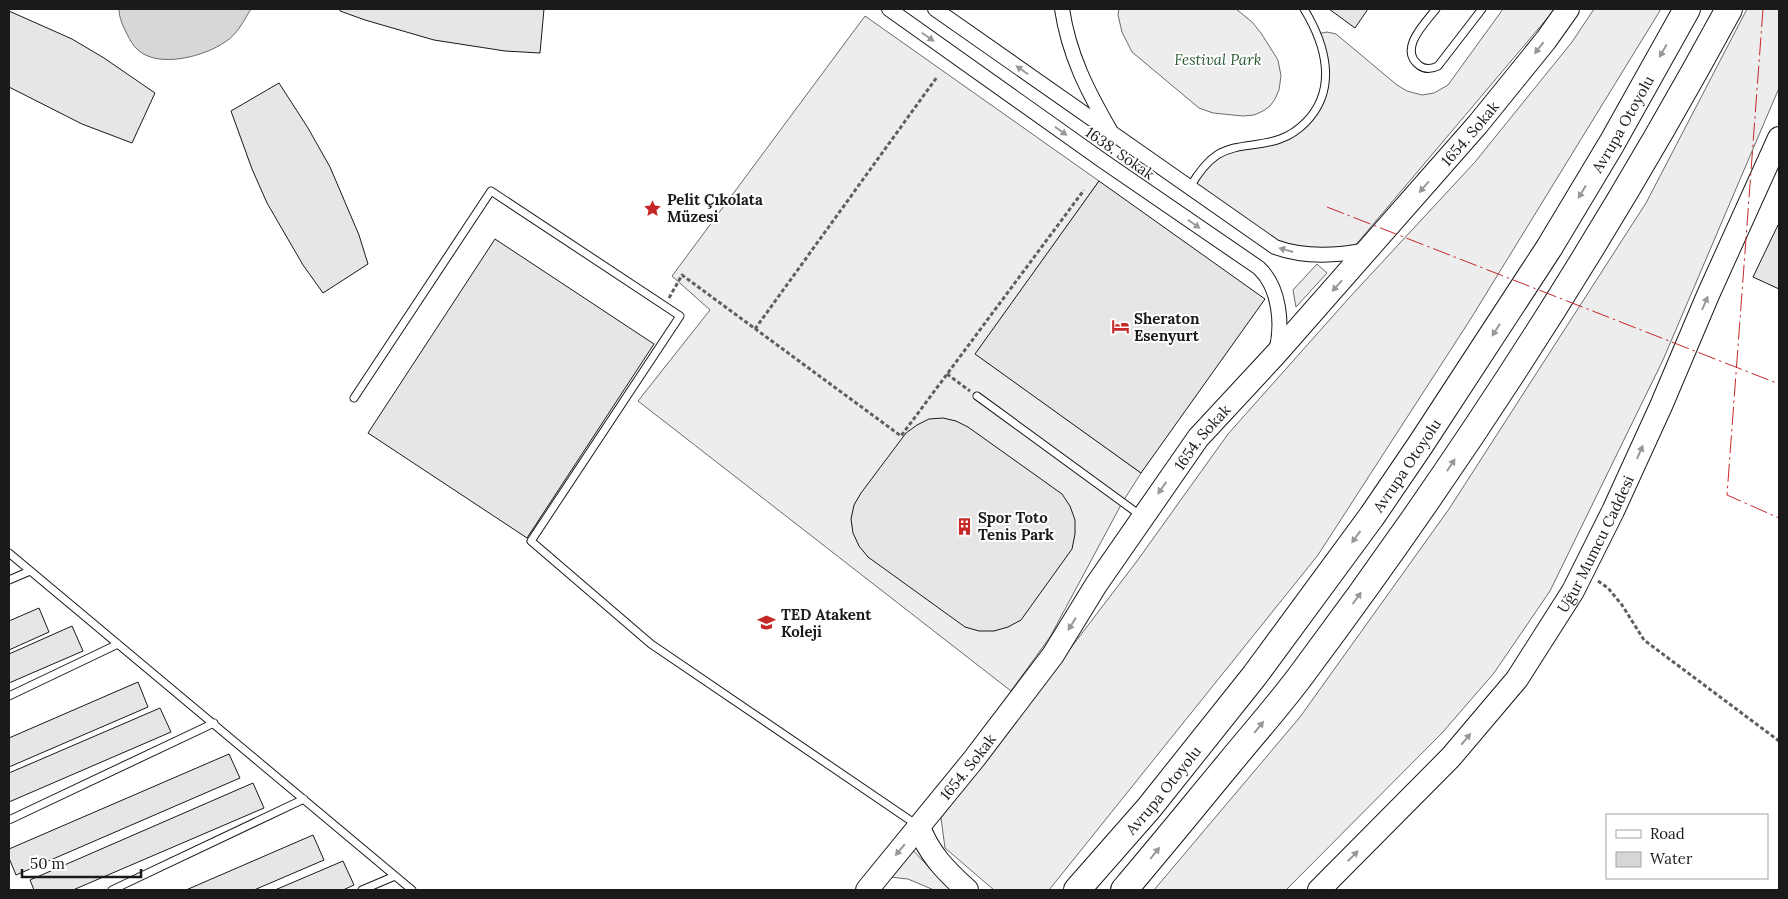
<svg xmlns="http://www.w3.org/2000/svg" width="1788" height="899" viewBox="0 0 1788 899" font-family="Lora,serif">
  <rect width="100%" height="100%" fill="#fff"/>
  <path fill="#ededed" stroke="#6a6a6a" d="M1119 9H1236L1252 22 1261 33 1278 60 1281 76 1279 90 1275 99 1270 106 1263 111 1254 115 1243 116 1213 113 1199 108 1132 52 1122 32 1118 15Z
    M1503 9H1555L1348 254 1295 253 1190 187 1216 156 1281 139 1311 116 1325 86 1317 34 1327 32 1336 34 1397 85 1407 91 1422 95 1434 93 1448 85Z
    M1594 9H1661L1470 320 1318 555 1049 890H994L945 848 941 818 1137 561 1228 434 1349 298 1475 162 1572 42Z
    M1747 9H1779V88L1663 360 1550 591 1494 673 1442 733 1286 890H1154L1300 717 1449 509 1646 203Z
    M865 16 1099 181 976 354 1141 473 1122 503 1050 637 1011 691 638 401 710 310 672 276Z
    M1317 264 1327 273 1296 307 1293 290Z
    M912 849 935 874 954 890H934L908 879 890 877Z"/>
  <path fill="#d7d7d7" stroke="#6a6a6a" d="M119 9H251C244 20 237 35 225 42 205 56 159 69 138 50 133 46 130 40 127 34 123 26 119 18 119 9Z"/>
  <path fill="#e6e6e6" stroke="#1a1a1a" d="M340 9H544L540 53 505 51 434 40 365 20 340 11Z
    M1329 9H1368L1355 28Z
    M9 11 72 39 104 58 155 93 132 143 82 124 9 87Z
    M279 83 308 128 330 167 359 235 368 264 323 293 303 265 267 203 252 169 231 111Z
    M1099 181 1265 299 1141 473 975 354Z
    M1778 225H1779V289L1753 277Z
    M495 239 654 344 527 538 368 433Z
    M943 418 956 421 968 427 1062 494 1070 506 1075 520V534L1072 549 1021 620 1008 627 994 631H979L965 627 868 557 859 546 853 533 851 519 854 505 861 493 906 433 917 425 929 419Z
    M39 608 49 632 9 650V621Z
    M72 626 83 651 9 683V654Z
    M138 682 148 707 9 767V738Z
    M160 708 171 732 9 802V773Z
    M229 754 240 778 16 875 9 858V849Z
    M253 783 264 808 73 890H34L30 880Z
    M313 835 324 860 254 890H186Z
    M343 861 354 885 343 890H275Z"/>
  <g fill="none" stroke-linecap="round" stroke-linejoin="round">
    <defs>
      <path id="lane" d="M1436 9C1425 23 1397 50 1420 66 1426 70 1432 69 1438 66L1482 9
        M1190 187C1197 175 1205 163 1217 155 1236 143 1260 147 1280 139 1289 136 1299 129 1306 122 1338 89 1326 45 1304 9
        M977 396 1140 515
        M354 398 491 191 680 316 531 541 651 644 917 825
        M9 553 412 890
        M9 580 30 571
        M9 696 118 644
        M9 820 214 723
        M112 890 304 799
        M362 890 395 876"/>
      <path id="street" d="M889 9 1103 161 1259 268C1280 288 1283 325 1276 352
        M935 9 1275 247C1305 258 1336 256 1366 250
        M1062 9C1069 55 1087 90 1110 130"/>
      <g id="primary">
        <path d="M919 827C929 854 946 871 967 890"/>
        <path id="s1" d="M867 890 974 759 1053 655 1096 585 1198 438 1275 355 1478 124 1546 40 1568 9"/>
        <path id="s2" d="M1319 890 1451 757 1517 679 1573 591 1613 511 1661 406 1708 295 1779 138"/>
      </g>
      <g id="highway">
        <path id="s3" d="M1077 890 1149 808 1255 675 1372 516 1421 444 1549 248 1612 143 1687 9"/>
        <path d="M1124 890C1159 849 1193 807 1227 766 1253 734 1281 703 1305 670 1462 460 1604 239 1729 9"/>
      </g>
    </defs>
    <use href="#lane" stroke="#1a1a1a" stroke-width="9"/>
    <use href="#street" stroke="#1a1a1a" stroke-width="16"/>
    <use href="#primary" stroke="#1a1a1a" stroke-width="24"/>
    <use href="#highway" stroke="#1a1a1a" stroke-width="28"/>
    <path stroke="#5f5f5f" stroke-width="3" stroke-dasharray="4 2.5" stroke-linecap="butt" d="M669 298 682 275 901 436 1084 190
      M755 329 937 77
      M947 374 970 391
      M1598 581 1608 588 1622 605 1644 640 1779 741"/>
    <use href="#lane" stroke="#fff" stroke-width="7"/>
    <use href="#street" stroke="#fff" stroke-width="14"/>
    <use href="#primary" stroke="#fff" stroke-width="22"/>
    <use href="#highway" stroke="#fff" stroke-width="26"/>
    <path stroke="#c62828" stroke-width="1" stroke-dasharray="18 4 2.5 4" stroke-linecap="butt" d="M1763 9 1727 495 1779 518
      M1327 207 1779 384"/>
  </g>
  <defs><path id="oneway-solid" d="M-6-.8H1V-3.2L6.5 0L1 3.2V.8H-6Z" transform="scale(1.25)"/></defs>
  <g fill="#989898">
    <use href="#oneway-solid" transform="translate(928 37) rotate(35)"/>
    <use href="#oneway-solid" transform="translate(1539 48) rotate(128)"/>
    <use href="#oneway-solid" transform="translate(1663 51) rotate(119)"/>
    <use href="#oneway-solid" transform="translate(1022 70) rotate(-145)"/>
    <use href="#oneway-solid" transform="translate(1061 131) rotate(35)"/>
    <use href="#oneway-solid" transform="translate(1424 187) rotate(131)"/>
    <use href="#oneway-solid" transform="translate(1582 192) rotate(121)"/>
    <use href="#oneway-solid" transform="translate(1194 224) rotate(35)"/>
    <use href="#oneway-solid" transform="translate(1286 250) rotate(-164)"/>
    <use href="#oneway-solid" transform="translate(1337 286) rotate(132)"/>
    <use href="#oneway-solid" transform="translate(1705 303) rotate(-67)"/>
    <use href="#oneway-solid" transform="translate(1496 330) rotate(123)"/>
    <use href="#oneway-solid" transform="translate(1640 452) rotate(-66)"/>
    <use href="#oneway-solid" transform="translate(1451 465) rotate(-57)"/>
    <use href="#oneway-solid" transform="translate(1162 488) rotate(125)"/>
    <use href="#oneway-solid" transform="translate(1356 537) rotate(126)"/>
    <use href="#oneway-solid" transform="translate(1357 598) rotate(-54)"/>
    <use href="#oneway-solid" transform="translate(1072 624) rotate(122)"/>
    <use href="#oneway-solid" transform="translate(1259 727) rotate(-51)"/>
    <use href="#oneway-solid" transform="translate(1466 739) rotate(-50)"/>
    <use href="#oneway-solid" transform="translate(900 850) rotate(130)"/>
    <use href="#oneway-solid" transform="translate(1155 853) rotate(-51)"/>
    <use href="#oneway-solid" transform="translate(1353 856) rotate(-45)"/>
  </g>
  <defs>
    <symbol id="sight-bare" viewBox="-9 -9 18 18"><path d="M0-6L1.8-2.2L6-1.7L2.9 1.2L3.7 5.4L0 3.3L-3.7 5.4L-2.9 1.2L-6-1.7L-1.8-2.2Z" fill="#c62828" stroke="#fff" stroke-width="2.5" paint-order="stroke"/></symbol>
    <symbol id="hotel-bare" viewBox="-9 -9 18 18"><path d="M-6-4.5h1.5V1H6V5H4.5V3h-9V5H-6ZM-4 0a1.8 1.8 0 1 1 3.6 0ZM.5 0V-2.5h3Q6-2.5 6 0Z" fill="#c62828" stroke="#fff" stroke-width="2.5" paint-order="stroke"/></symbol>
    <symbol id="building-bare" viewBox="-9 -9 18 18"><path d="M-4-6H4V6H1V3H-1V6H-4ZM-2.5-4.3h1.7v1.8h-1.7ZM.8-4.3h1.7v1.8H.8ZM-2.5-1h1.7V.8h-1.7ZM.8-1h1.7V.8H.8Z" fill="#c62828" stroke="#fff" stroke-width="2.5" paint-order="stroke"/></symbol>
    <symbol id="school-bare" viewBox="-9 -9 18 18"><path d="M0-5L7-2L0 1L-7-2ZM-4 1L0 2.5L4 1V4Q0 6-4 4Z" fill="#c62828" stroke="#fff" stroke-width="2.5" paint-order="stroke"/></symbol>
  </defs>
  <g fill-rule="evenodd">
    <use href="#sight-bare" x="640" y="196" width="25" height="25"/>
    <use href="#hotel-bare" x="1108" y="314" width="25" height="25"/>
    <use href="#building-bare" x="952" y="514" width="25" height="25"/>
    <use href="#school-bare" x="754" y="610" width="25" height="25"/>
  </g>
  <g text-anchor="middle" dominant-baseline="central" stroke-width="4" stroke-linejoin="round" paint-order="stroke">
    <g font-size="15" font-style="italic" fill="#2b5a34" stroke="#fff">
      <text x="1218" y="59">Festival Park</text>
    </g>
    <g font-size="15" fill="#1a1a1a" stroke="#fff">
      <text stroke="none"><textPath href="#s3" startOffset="942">Avrupa Otoyolu</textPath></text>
      <text stroke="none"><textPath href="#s1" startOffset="969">1654. Sokak</textPath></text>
      <text transform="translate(1120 153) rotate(35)">1638. Sokak</text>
      <text stroke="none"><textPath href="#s1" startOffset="564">1654. Sokak</textPath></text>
      <text stroke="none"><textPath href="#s3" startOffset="538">Avrupa Otoyolu</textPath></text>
      <text stroke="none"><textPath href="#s2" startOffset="446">Uğur Mumcu Caddesi</textPath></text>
      <text stroke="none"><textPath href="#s1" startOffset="159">1654. Sokak</textPath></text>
      <text stroke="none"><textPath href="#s3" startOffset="132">Avrupa Otoyolu</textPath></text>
    </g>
    <g font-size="15" font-weight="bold" fill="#1a1a1a" stroke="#fff" text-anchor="start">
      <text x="667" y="199">Pelit Çıkolata<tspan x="667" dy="17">Müzesi</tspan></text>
      <text x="1134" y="318">Sheraton<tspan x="1134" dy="17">Esenyurt</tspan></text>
      <text x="978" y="517">Spor Toto<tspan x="978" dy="17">Tenis Park</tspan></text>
      <text x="781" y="614">TED Atakent<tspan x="781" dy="17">Koleji</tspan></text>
    </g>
  </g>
  <rect width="1788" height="899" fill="none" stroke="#1a1a1a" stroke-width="20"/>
  <rect x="1606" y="814" width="162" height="65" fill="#ffffff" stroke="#a3a3a3"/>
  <rect x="1616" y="830" width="25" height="8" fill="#ffffff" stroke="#a3a3a3"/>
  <text x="1650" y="839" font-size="15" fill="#1a1a1a">Road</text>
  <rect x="1616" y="852" width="25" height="15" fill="#d7d7d7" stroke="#a3a3a3"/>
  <text x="1650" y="864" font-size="15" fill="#1a1a1a">Water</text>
  <path d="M22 869v8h119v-8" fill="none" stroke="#1a1a1a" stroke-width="2.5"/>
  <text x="30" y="869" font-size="15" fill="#1a1a1a" stroke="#ffffff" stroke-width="4" paint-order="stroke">50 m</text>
</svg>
